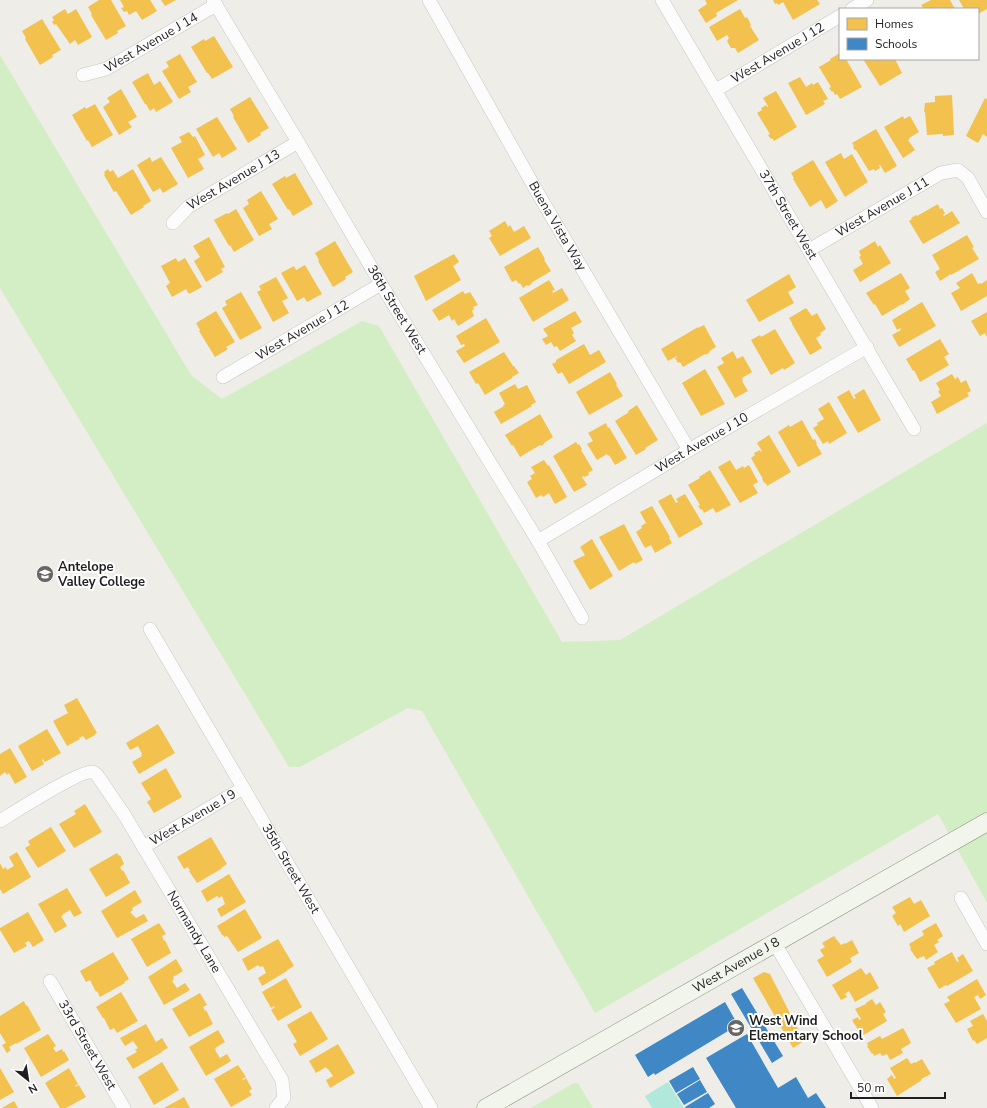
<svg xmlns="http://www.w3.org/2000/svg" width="987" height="1108" viewBox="0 0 987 1108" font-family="'Nunito Sans',sans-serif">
  <rect width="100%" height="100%" fill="#eeede8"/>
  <path fill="#d3eec4" d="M0 55 191 375 222 399 362 321 379 326 562 642 620 640 987 423V903L938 814 595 1013 422 711 408 708 300 767H289L0 288Z
    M574 1083H578L593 1108H531Z"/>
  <path fill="#b0e9db" d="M668 1082 684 1108H652L645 1096Z"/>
  <path fill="#f2c14e" d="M99 0H111L126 26 117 31 118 33 106 40 91 15 92 14 88 7Z
    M120 0H150L157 11 142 20 136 11 129 15 127 11 124 12 121 8 124 7Z
    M161 0H176L165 6Z
    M705 0H738L716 13 717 16 706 23 698 10 707 4Z
    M773 0H817L820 4 793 20 783 2 778 5 777 3 775 4Z
    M931 0H950L955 9H924L921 5Z
    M959 0H987V9L978 14V9H964Z
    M65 9 68 14 76 9 92 37 78 45 75 40 70 44 56 24 54 25 52 22 54 20 52 17Z
    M740 9 745 18 747 17 751 25 750 26 759 40 738 53 735 48H731L727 41 729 38 727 35 717 41 709 27Z
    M42 19 61 50 52 55 53 57 40 65 25 39 26 38 22 31Z
    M214 36 233 67 212 79 208 73H207L191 47 204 39 205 41Z
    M840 53V59H846L862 87 840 99 837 94 835 95 833 91 832 92 829 88 831 87 819 67 831 60 830 59Z
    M180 54 197 82 188 87 191 92 179 99 162 71 169 67 166 62Z
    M863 59H895L902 73 880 86Z
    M148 73 154 85 160 81 173 102 156 112 154 108 150 111 146 104H145L132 82Z
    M800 77 806 87 812 83 813 85 818 82 828 99 823 101 825 104 806 115 788 83Z
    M121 89 137 117 128 122 132 127 119 135 103 107 110 102 107 98Z
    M776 91 797 127 774 141 772 138 771 139 768 135 770 134 757 113 762 110 761 108 766 105 767 107 768 106 763 98Z
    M952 95 954 135 943 136V134L927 135 925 112H924L925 103 935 102V96Z
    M250 97 269 128 260 133 261 135 248 143 233 117 234 116 230 109Z
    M985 98 987 99V137L983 134 978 143 966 136Z
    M95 104 113 135 92 147 88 140 87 141 72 115 85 107 86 109Z
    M903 116 904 119 910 116 919 132 909 138 910 139 908 140 915 150 903 158 884 127Z
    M217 117 237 149 222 158 219 153 213 157 196 129Z
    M876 129 897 166 885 173 880 165H879L880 168 875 171 874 169 869 171 856 150H855L853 147 854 146 852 143Z
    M189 132 193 137 195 136 205 155 198 159 204 169 188 178 171 148 182 142 179 137Z
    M841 153 844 159 852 154 868 182 845 197 825 162Z
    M150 157 152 162 161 157 178 184 163 193 160 188 153 192 137 165Z
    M813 160 838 201 826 209 821 200 810 207 793 179 794 178 791 173Z
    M108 169 110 172 113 170 118 178 133 169 151 201 143 206 144 207 131 215 116 191 114 192 104 175 105 174 104 172Z
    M295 173 313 204 293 216 289 209 288 210 272 184 285 176 286 178Z
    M261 191 278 219 269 224 272 229 259 236 243 208 249 204 247 200Z
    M938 204 940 209 942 208 945 213 943 215 944 216 952 211 960 223 923 244 909 221 912 219 911 218 916 215 917 216Z
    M236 209 254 240 234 252 230 245 229 246 214 220 227 213 228 214Z
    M505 221 508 227 510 225 514 232 524 226 531 238 500 256 489 238 492 236 489 231Z
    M967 235 974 247 972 248 979 259 951 275V274L940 281 935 272 940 269 932 255Z
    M209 237 225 267 221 269 223 272 206 282 194 261 200 257 193 246Z
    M335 241 353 272 345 277 346 279 333 287 318 261 319 260 315 253Z
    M875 241 878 247 880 245 891 263 860 282 853 270 863 264 859 257 861 256 859 251Z
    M538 247 545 259 544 260 551 271 531 283 532 284 528 286 527 285 523 288 520 283 519 284 516 280 512 282 504 267Z
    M454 254 459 262 453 266 461 280 426 301 414 276Z
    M176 258 178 262 185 258 202 287 189 294 186 289 172 297 166 286 170 283 161 266Z
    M305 265 322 294 307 302 304 297 297 301 281 273 294 266 296 270Z
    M901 273 910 288 905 291 910 299 902 305V304L882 316 875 304 874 305 866 293Z
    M972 273 978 284 980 283 981 284 987 280V296L961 311 951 293 960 288 956 283Z
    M789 274 796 287 788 292 794 303 759 322 746 300Z
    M276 277 288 298 282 301 289 313 273 322 261 300V299L257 292 261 290 259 286Z
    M549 280 555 290 552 291 553 293 562 288 569 300 533 322 519 298Z
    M463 291 465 294 470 292 478 305 473 307 474 309 472 311 474 316 458 326 454 319 452 321 449 315 439 321 432 310Z
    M241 292 262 328 240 340 222 308 227 305 225 301Z
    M922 302 936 326 899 347 892 335 901 330 900 328 897 330 892 320Z
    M806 308 812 316 817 313 826 329 820 333 821 335 816 338 822 348 810 355 792 324V323L789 318Z
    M216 311 235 342 226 347 228 349 215 357 199 331 200 330 196 323Z
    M575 311 582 322 571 328 574 333 572 335 576 341 560 351 557 346 554 347 551 342 546 345 542 339 548 336 543 329Z
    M987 312V337L985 333 980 336 971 321Z
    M486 318 500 342 464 363 456 351 465 346 464 344 461 345 456 336Z
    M704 325 716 347 711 350 709 352V353L705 355V354L683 367 680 362 678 363 675 358 677 357V356L668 361 661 349 698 327V328Z
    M775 329 795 363 784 370 783 368 771 375 751 340 760 335 761 337Z
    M940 339 949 354 944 357 949 365 920 382 914 370 913 371 906 359Z
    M584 344 590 355 599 350 606 362 569 384 562 372 558 374 552 364 556 362V360Z
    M733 351 737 359 743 356 752 372 742 378 743 380 742 381 748 391 735 398 717 367 724 363 721 358Z
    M504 352 513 366H514L519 373 512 377V378L485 395 478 383 476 384 469 372Z
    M705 369 725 404 701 416 682 383Z
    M610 372 617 384 616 385 623 396 589 415 576 392Z
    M952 374 955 379 958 377 961 383 966 380 971 391 967 393 969 396 937 414 931 402 941 396 938 391 940 390 936 383Z
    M515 384 518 389 527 385 536 402 531 405 532 406 501 424 494 412 504 406 503 405 505 404 499 393Z
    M864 389 881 420 858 433 837 397 849 390 854 399 856 398 854 395Z
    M829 402 847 433 829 444 828 441 823 444 813 428 818 425 817 423 824 419 818 409Z
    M637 405 658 440 645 448 646 449 636 455 615 421 629 412 628 411Z
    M540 414 553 437 544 443V444L541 446 540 445 520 457 513 445 512 446 505 435Z
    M802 420 813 440 815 439 817 444H816L822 454 798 467 778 432 789 425 790 427Z
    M606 423 608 428 609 427 627 458 615 465 609 455 608 456 607 454 597 460 587 444 593 441 588 433Z
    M769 435 791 472 767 486 766 483 765 484 762 479H763L751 458 755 455 754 453 760 450 761 452 762 451 757 443Z
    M576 442 578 445 579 444 582 449 581 450 593 470 588 473 589 475 584 477 583 476 582 477 587 485 574 492 553 456Z
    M544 460 548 466 549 465 567 497 555 504 549 493 543 497 541 495 536 498 527 482 532 479 530 476 535 473 531 467Z
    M730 460 736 470 743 466 744 468 749 465 758 482 753 485 758 493 740 503 718 467Z
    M710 470 731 505 716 513 713 508 704 513 702 509 701 510 698 506 700 505 688 485 700 478 699 477Z
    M671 494 676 503 678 502 676 499 685 494 703 524 679 538 658 501Z
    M652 506 670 537 669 538 672 543 655 553 651 545 645 548 636 532 642 528 641 526 646 523 640 512Z
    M624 524 643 560 635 564 634 562 619 571 599 537Z
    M592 539 613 576 590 590 573 561 585 555 580 547Z
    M77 698 97 733 95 734V735L86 740 83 736 79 738 80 739 67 746 53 721 68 713 64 705Z
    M158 724 175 753 139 774 132 762 142 756 141 754H142L138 746 130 750 126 743Z
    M47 729 61 753 45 762 43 759 42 760 44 764 32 771 18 746Z
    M10 748 27 777 15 784 9 773 7 775 5 772 0 776V754Z
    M166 768 182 797 154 813 147 802 151 799 141 783Z
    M85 804 102 832 74 848 59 824 76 814 74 811Z
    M51 827 66 851 38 868 25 848 30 845 28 841Z
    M211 837 227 864 221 868V869L197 883 189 871H190L188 867 184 869 177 857Z
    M17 852 31 877 3 894 0 889V863L3 869 6 867 7 870 14 866 9 857Z
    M117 853 119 856 120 855 124 864 120 867 122 871 123 870 130 883 106 897 89 869Z
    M229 874 246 902 221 917 217 909 225 904 222 896 219 898 217 896 207 902 201 891Z
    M67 888 82 913 74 917 70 910 63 914V915L61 916 67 926 55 933 38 904Z
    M135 890 142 902 132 908 133 910 130 912 136 918 144 914 148 921 117 938 101 911Z
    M910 897 914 904 921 900 930 916 904 932 900 924 898 926 892 916 896 913 892 907Z
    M245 909 262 938 238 952 227 936 224 937 223 935H222L217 926Z
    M28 912 44 940 33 947 29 941 25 943 27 946 14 953 0 930V928Z
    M159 923 166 934 162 936 164 941 165 940 171 953 147 967 131 939Z
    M936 923 943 936 937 940 939 942 934 945 938 952 926 960 924 956 917 959 910 949 911 948 909 944 924 935 922 931Z
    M834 936 841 945 845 943V944L852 940 859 953 850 958 852 962 827 977 817 960 824 956 820 950 825 947 822 943Z
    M278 939 294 966 287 970V971L262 986 258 978 266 973 263 966 260 967 258 965 248 971 242 959Z
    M113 952 129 979 124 982 125 983 100 997 97 991 96 992 90 980 86 982 80 971Z
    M952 952 957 962 959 961 957 958 963 954 973 971 947 986 946 985 939 989 927 968 935 964 934 962Z
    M176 959 183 971 173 977 174 979 172 981 177 988 185 983 190 990 164 1005 148 977Z
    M861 968 866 975 870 972 879 988 855 1002 849 991 845 994 847 997 841 1000 832 985Z
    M764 972 770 974 804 1041 793 1048 753 978Z
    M286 978 302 1007 278 1021 271 1010 275 1007 274 1006 271 1008 262 992Z
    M977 979 986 995 980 999 978 995 974 997 981 1009 956 1023 944 1004 950 1001 947 997Z
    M121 992 138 1021 117 1033 114 1028 110 1030 104 1018H103L96 1007Z
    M200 993 207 1005 203 1007 205 1011 206 1010 213 1024 189 1037 172 1009Z
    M872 999 876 1005 880 1002 886 1012 883 1014 887 1021 862 1036 852 1020 858 1017 859 1020 861 1019 855 1009 866 1004V1003Z
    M24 1001 26 1006 27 1005 41 1030 16 1044V1043L9 1047 11 1050 7 1053 2 1045 6 1043 0 1033V1016Z
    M311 1011 328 1039 300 1056 293 1044 297 1042 287 1025Z
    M983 1014 987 1021V1038L977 1044 974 1040 973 1041 967 1029 973 1026 970 1021Z
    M146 1024 156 1042 162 1038 168 1048 162 1051V1052L133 1069 126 1058 137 1052 135 1050 138 1048 133 1041 125 1046 120 1038Z
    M903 1028 906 1033 911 1043 901 1049 903 1053 890 1060 887 1054 882 1056 880 1053 874 1056 873 1053 872 1054 867 1046H868L867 1043 880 1036 882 1039Z
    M218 1030 225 1042 215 1048 216 1050H215L220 1058 227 1054 231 1061 206 1076 189 1047Z
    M48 1034 56 1046 53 1048 56 1052 62 1049 63 1052 64 1051 69 1060 41 1077 24 1048Z
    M338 1044 355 1073 330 1088 326 1080 333 1076 328 1069H327L326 1067 316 1073 309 1061Z
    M907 1058 911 1064 915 1062V1063L922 1059 931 1074 921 1079 922 1080 897 1096 887 1079 892 1075 894 1079 896 1078 890 1068Z
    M162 1062 179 1090 154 1105 138 1077Z
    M238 1065 246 1077 242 1079 243 1080 246 1078 252 1089 249 1091 252 1095 231 1107 214 1079Z
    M0 1068 14 1092 0 1100Z
    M69 1068 78 1084 75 1086V1087L79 1085 86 1097 66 1108H60L45 1083Z
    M184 1097 190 1108H164Z
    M14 1101 18 1108H2Z"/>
  <path fill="#3f88c5" d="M742 988 783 1056 772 1063 731 994Z
    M725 1002 738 1025 655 1075 654 1073 648 1077 635 1055Z
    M747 1034 778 1088 796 1077 808 1098 816 1093 826 1108H736L706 1058Z
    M693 1067 700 1079 676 1093 669 1081Z
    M700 1080 707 1092 684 1105 677 1094Z
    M708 1093 715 1104 709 1108H686L685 1107Z"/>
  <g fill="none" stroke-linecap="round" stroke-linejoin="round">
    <defs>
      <g id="street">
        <path id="s1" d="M213 0 298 142 381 284 538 541 582 618"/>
        <path id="s2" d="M429 0 540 197 689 450"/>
        <path id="s3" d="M662 0 914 429"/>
        <path d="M852 9 867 0"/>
        <path id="s4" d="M83 75 106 69 216 5"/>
        <path id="s5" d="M716 90 840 16"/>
        <path id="s6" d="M173 223 188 207 298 142"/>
        <path id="s7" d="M809 250 941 173 958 170 968 178 987 212"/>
        <path id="s8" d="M223 377 381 284"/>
        <path id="s9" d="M538 541 689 450 867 347"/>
        <path id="s10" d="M150 629 431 1108"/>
        <path id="s11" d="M0 821C13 813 81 770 92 772 94 772 96 774 97 775L125 816 282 1080 284 1098 276 1108"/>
        <path id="s12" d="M143 847 243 788"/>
        <path d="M961 898 987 944"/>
        <path d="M775 944 872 1108"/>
        <path id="s13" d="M50 981 124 1108"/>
      </g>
      <g id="secondary">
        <path id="s14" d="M486 1108 987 822"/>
      </g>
    </defs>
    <use href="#street" stroke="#c6c6c4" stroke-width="14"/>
    <use href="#secondary" stroke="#92997f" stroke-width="19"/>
    <use href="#street" stroke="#fcfcfc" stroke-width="13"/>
    <use href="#secondary" stroke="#f2f5eb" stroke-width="18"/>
  </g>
  <defs>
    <symbol id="university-disc" viewBox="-11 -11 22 22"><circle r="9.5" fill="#676765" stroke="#fff"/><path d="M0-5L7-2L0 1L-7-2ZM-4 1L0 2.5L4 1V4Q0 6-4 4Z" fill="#fff"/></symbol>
    <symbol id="school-disc" viewBox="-11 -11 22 22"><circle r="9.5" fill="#676765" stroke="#fff"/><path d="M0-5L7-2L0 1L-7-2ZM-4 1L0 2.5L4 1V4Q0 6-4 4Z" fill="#fff"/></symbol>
  </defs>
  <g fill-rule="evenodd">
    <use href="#university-disc" x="35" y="564" width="20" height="20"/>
    <use href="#school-disc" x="726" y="1018" width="20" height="20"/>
  </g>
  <g text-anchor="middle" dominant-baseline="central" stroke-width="4" stroke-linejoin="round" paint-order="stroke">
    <g font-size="13" fill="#1f1f1f" stroke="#fff">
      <text stroke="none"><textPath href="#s4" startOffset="76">West Avenue J 14</textPath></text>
      <text stroke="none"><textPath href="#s5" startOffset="72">West Avenue J 12</textPath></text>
      <text stroke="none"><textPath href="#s6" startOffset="75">West Avenue J 13</textPath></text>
      <text stroke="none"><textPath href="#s7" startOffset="85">West Avenue J 11</textPath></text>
      <text stroke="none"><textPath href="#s3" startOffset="249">37th Street West</textPath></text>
      <text stroke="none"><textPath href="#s2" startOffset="260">Buena Vista Way</textPath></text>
      <text stroke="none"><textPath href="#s1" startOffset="360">36th Street West</textPath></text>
      <text stroke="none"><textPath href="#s8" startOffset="92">West Avenue J 12</textPath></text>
      <text stroke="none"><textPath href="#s9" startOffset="191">West Avenue J 10</textPath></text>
      <text stroke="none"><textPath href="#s12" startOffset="58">West Avenue J 9</textPath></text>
      <text stroke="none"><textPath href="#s10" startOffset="278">35th Street West</textPath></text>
      <text stroke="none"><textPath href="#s11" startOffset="295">Normandy Lane</textPath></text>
      <text stroke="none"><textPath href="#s14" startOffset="288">West Avenue J 8</textPath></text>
      <text stroke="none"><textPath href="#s13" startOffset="74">33rd Street West</textPath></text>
    </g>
    <g font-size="13" font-weight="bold" fill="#1f1f1f" stroke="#fff" text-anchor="start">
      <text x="58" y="567">Antelope<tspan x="58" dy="15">Valley College</tspan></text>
      <text x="749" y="1021">West Wind<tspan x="749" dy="15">Elementary School</tspan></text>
    </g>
  </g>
  <rect x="839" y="8" width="140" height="52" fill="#ffffff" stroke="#a5a5a5"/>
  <rect x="847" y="18" width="20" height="12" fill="#f2c14e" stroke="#a5a5a5"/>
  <text x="875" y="28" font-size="12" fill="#1f1f1f">Homes</text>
  <rect x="847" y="38" width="20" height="12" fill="#3f88c5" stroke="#a5a5a5"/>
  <text x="875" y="48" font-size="12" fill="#1f1f1f">Schools</text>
  <g transform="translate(28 1080) rotate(150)" stroke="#ffffff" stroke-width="3" paint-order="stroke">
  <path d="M0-3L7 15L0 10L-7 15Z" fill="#1f1f1f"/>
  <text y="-6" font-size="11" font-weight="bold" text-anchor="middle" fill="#1f1f1f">N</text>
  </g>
  <path d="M851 1092v6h94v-6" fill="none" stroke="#1f1f1f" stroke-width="2"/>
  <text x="857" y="1092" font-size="12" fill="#1f1f1f" stroke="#ffffff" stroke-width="3" paint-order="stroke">50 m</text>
</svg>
